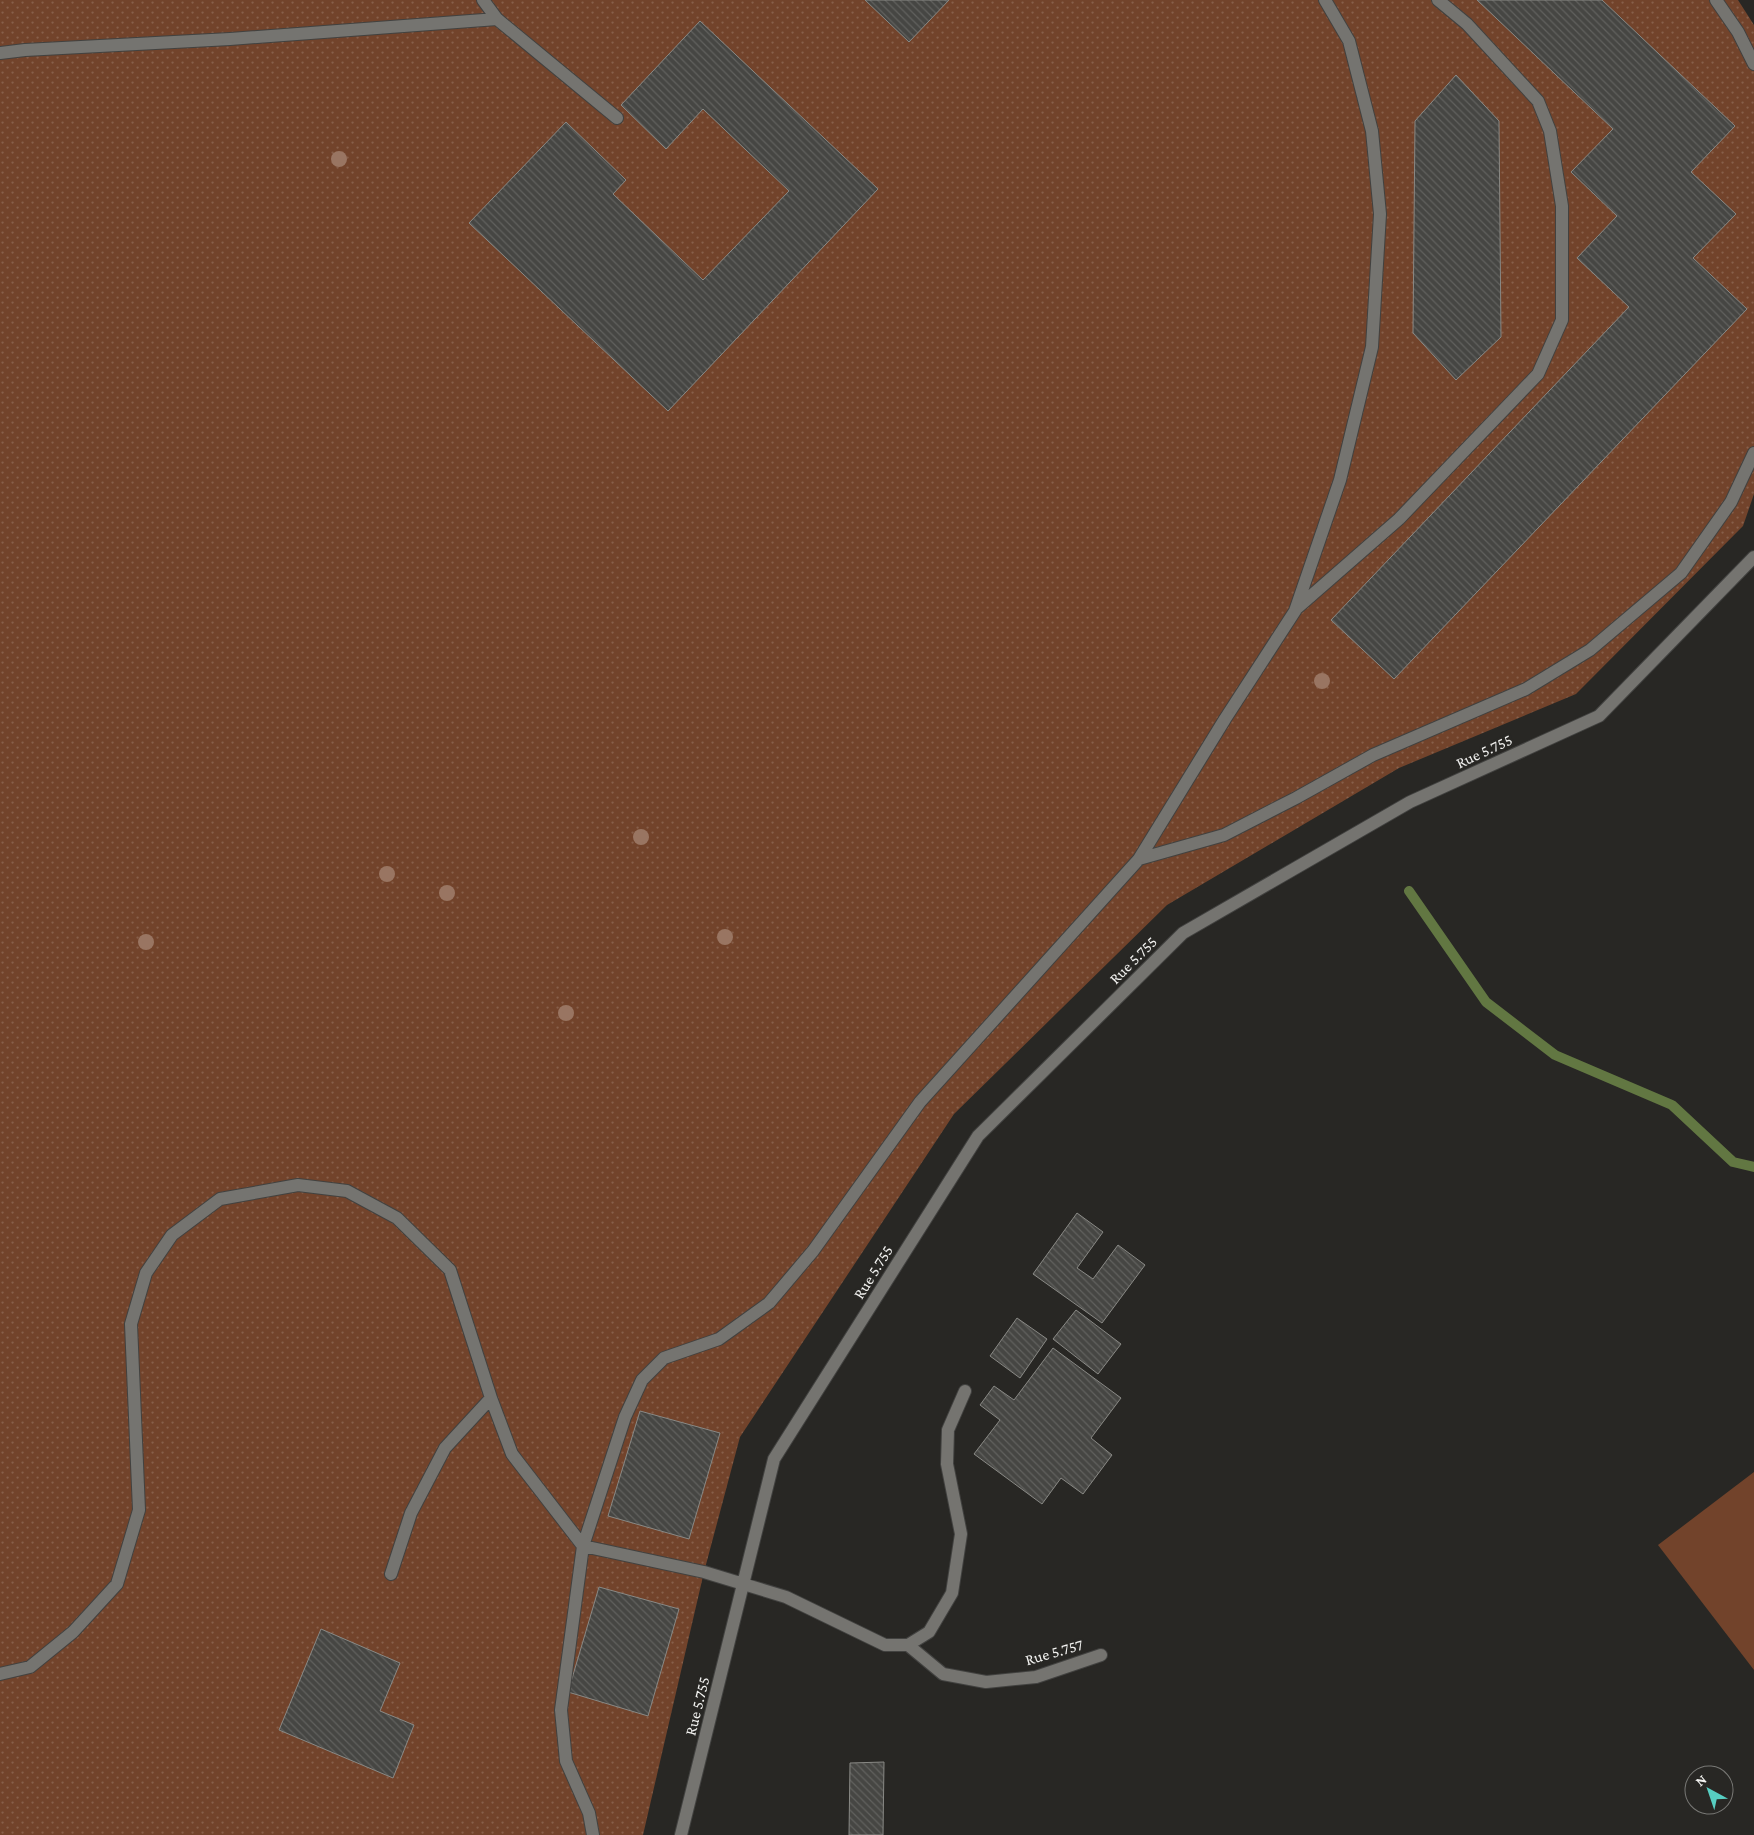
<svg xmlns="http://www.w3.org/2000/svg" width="1754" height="1835" viewBox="0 0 1754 1835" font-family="'Crimson Pro',serif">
  <defs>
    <pattern id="grass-dots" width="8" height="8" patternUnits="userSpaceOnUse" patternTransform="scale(1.25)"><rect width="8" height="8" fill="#72432b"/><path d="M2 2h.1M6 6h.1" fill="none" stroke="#875f4a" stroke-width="1.8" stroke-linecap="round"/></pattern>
    <pattern id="building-back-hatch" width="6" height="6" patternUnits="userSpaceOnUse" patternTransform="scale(1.25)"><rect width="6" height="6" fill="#464643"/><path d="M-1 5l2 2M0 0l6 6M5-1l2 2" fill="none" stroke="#61615e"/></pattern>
  </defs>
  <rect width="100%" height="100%" fill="#282724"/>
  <path fill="url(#grass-dots)" d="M0 0H1738L1754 25V494L1743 526 1576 694 1399 768 1167 905 954 1114 740 1437 704 1572 643 1835H0Z"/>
  <path fill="#72432b" d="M1754 1472V1670L1658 1545Z"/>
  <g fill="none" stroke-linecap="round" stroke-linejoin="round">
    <path stroke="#627742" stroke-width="10" d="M1409 891 1486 1002 1555 1055 1672 1105 1733 1162 1754 1167"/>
  </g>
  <path fill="url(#building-back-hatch)" stroke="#898985" d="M865 0H949L909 42Z
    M1477 0H1602L1735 126 1691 172 1736 214 1693 258 1747 309 1394 679 1331 620 1629 307 1577 258 1617 216 1571 172 1613 129Z
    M700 21 878 189 668 411 469 223 566 122 626 180 613 194 703 280 789 191 703 109 666 149 621 105Z
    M1456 75 1499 121 1501 337 1456 380 1413 333 1415 121Z
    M1077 1213 1103 1232 1077 1268 1093 1279 1118 1245 1145 1265 1102 1323 1033 1274Z
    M1076 1310 1121 1344 1098 1374 1053 1339Z
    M1017 1318 1047 1339 1020 1378 990 1356Z
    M1053 1348 1121 1398 1091 1438 1112 1455 1083 1494 1061 1478 1042 1504 974 1454 1000 1420 980 1405 994 1386 1014 1400Z
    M640 1411 720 1433 689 1539 608 1516Z
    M599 1587 679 1609 648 1716 568 1692Z
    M321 1629 400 1663 380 1711 414 1725 393 1778 279 1730Z
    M884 1762 883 1835H849L850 1763Z"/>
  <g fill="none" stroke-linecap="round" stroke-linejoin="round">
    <defs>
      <path id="lane" d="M483 0 497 19
        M1716 0 1738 32 1754 64
        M0 53 25 50 230 39 497 19 617 118
        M1296 609 1399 519 1538 374 1562 320V206L1550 131 1538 101 1467 24 1438 0
        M1139 859 1224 835 1296 798 1373 755 1526 689 1590 650 1681 573 1731 502 1754 453
        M391 1574 411 1513 445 1448 491 1398
        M908 1645 943 1674 986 1682 1036 1677 1101 1655
        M0 1674 30 1667 73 1632 117 1584 139 1510 131 1324 146 1273 172 1235 220 1199 298 1185 347 1191 397 1218 450 1270 491 1398 512 1454 583 1546 704 1572 786 1597 885 1645H908L929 1632 952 1593 961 1534 947 1464 948 1430 965 1391
        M593 1835 589 1813 566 1761 561 1710 583 1546 625 1417 642 1380 664 1358 719 1339 769 1303 813 1251 920 1102 1139 859 1225 719 1295 611 1340 480 1372 347 1380 214 1372 131 1349 41 1325 0
        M681 1835 774 1459 978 1136 1183 933 1410 802 1599 716 1754 557"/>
    </defs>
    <use href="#lane" stroke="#424240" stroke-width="14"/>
    <use href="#lane" stroke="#757470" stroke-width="12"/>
  </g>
  <g fill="#997562">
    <circle cx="339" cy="159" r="8"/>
    <circle cx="1322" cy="681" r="8"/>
    <circle cx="641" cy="837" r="8"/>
    <circle cx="387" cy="874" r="8"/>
    <circle cx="447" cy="893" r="8"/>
    <circle cx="725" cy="937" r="8"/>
    <circle cx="146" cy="942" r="8"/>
    <circle cx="566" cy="1013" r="8"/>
  </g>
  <g text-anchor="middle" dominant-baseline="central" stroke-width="5" stroke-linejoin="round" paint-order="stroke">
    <g font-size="16" fill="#f1f1ef" stroke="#282724">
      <text transform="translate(1484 751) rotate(-25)">Rue 5.755</text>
      <text transform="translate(1133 960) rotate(-45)">Rue 5.755</text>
      <text transform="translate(873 1272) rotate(-58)">Rue 5.755</text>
      <text transform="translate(1054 1652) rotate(-16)">Rue 5.757</text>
      <text transform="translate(697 1706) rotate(-76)">Rue 5.755</text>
    </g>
  </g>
  <g transform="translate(1709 1790) rotate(320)"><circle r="24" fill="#282724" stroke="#787875"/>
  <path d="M0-4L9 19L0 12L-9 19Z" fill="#57cec2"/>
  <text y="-8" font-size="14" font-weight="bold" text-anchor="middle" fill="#f1f1ef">N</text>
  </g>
</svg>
